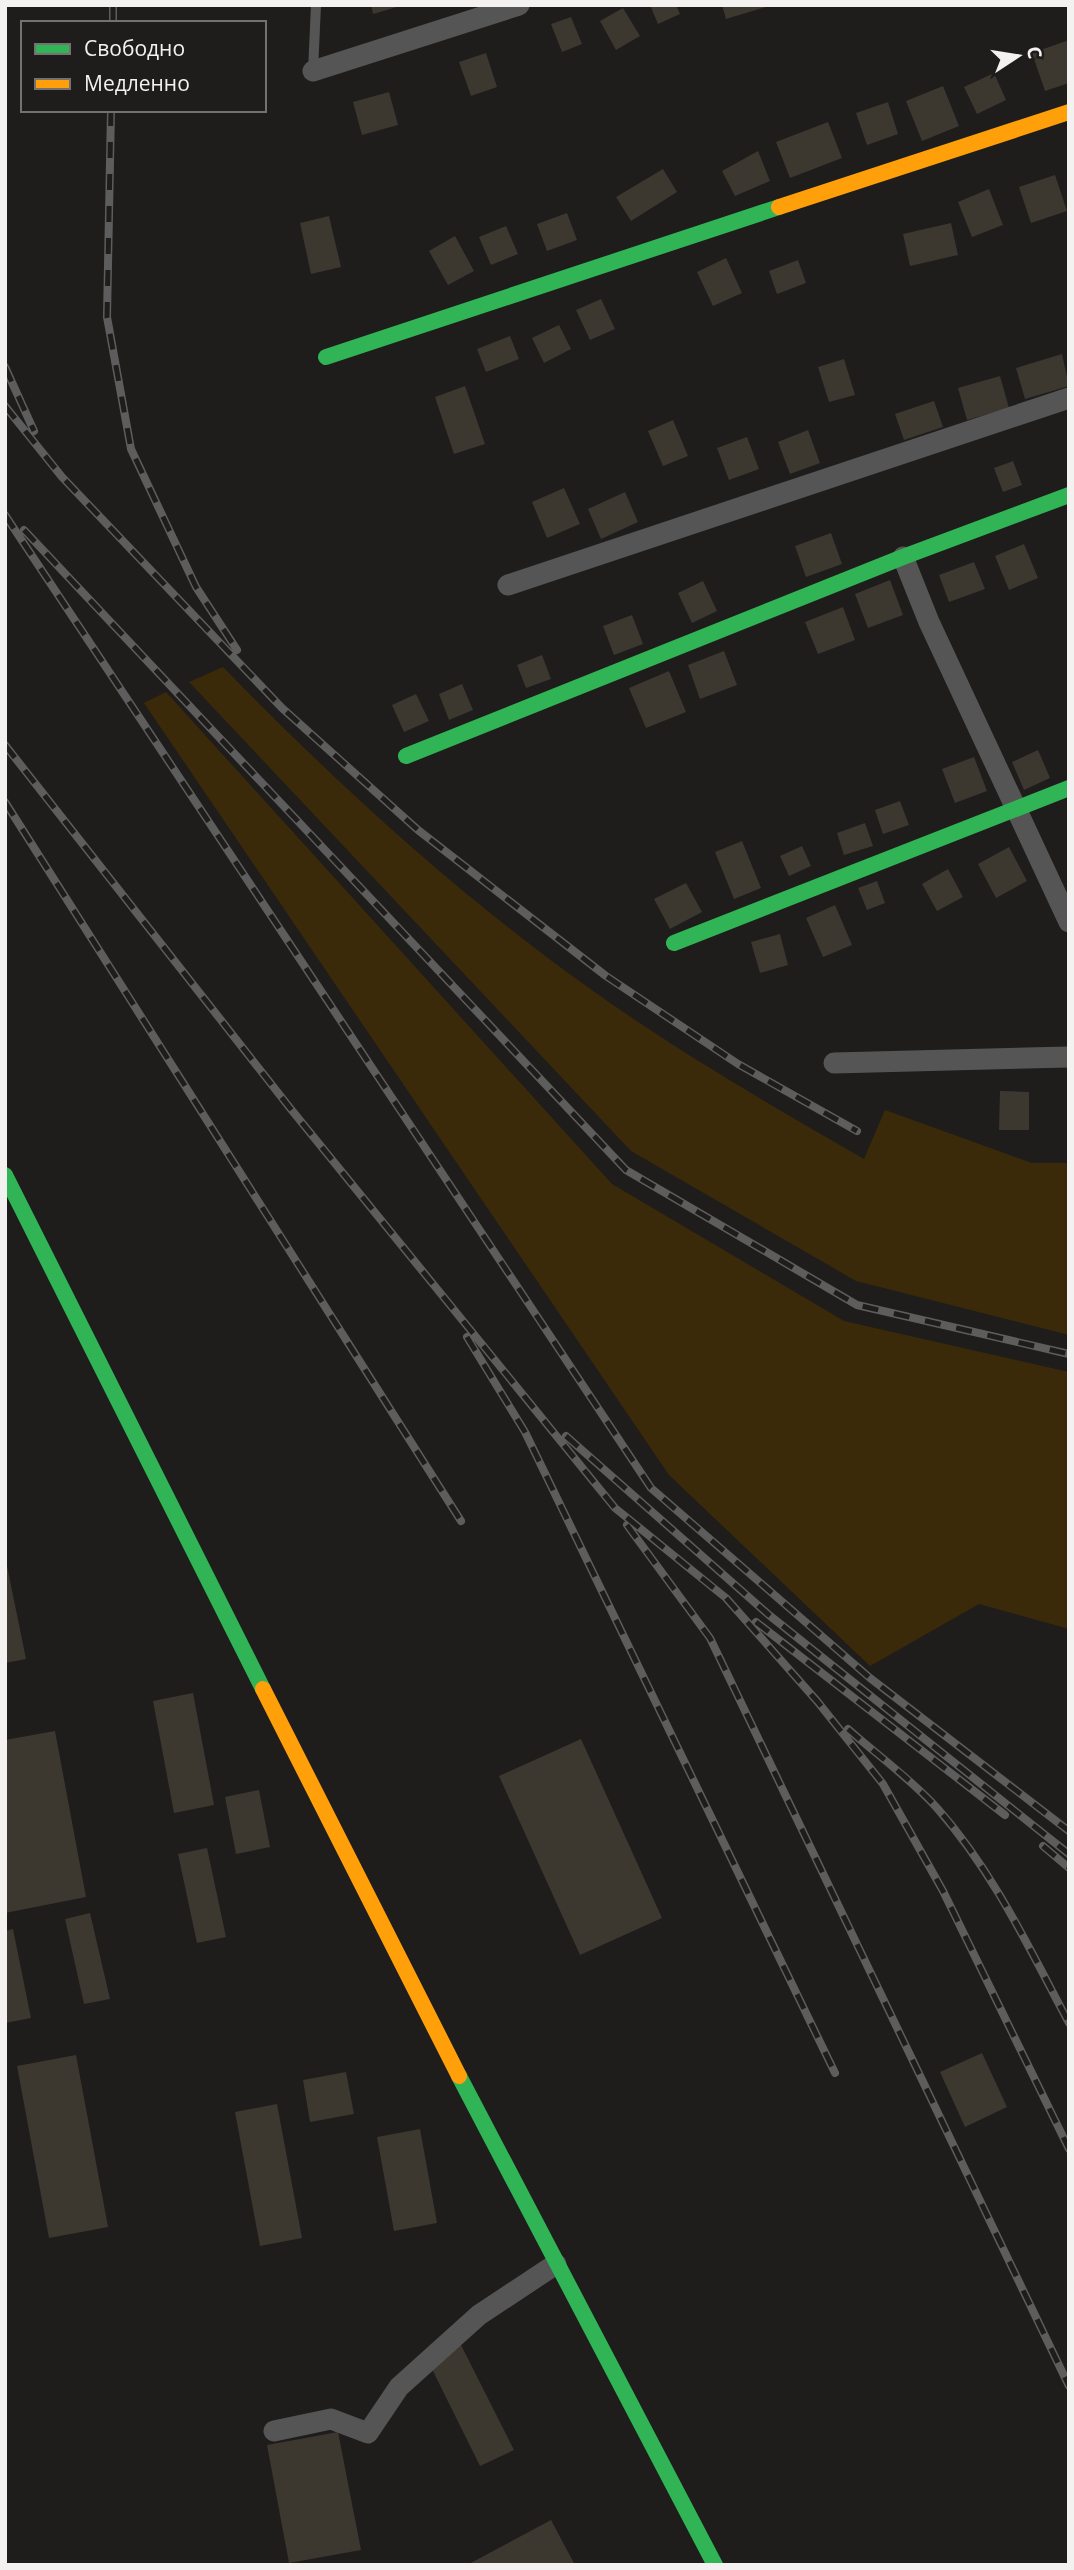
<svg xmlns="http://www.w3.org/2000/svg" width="1074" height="2570" viewBox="0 0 1074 2570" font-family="'Open Sans',sans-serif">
  <rect width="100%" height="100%" fill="#1e1d1c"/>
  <path fill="#3b2a09" d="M223 667C336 783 457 894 589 988 677 1051 770 1105 864 1159L885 1110 1032 1163H1069V1335L856 1281 631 1151 189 682Z
    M166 692 612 1184 844 1321 1069 1372V1629L979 1604 870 1666 669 1475 144 703Z"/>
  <path fill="#3c372f" d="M371 5H400V6L373 14Z
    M650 5H676L680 14 658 24Z
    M722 5H769V6L726 19Z
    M623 8 640 36 616 50 600 21Z
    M571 17 582 44 562 52 551 24Z
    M1069 40V83L1045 91 1032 53Z
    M486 53 497 87 471 96 459 62Z
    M994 73 1006 100 977 114 964 87Z
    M943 86 959 126 922 141 906 101Z
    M389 92 398 125 362 135 353 102Z
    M888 102 898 134 867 145 856 113Z
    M828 122 842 158 790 178 776 142Z
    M758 151 770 181 735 196 722 171Z
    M663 169 677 192 631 221 616 197Z
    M1055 175 1067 211 1031 223 1019 187Z
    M989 189 1003 225 972 237 958 202Z
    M567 213 577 240 547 251 537 224Z
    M329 216 341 267 311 274 300 223Z
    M951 223 958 255 910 266 903 234Z
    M506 226 518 254 491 265 479 237Z
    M455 236 474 271 448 285 429 251Z
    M726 258 742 293 713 306 697 272Z
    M798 260 806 283 777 294 769 271Z
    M601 299 615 329 590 340 576 310Z
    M559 325 571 349 544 363 532 338Z
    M510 336 519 359 486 372 477 349Z
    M1062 354 1069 386 1025 399 1016 368Z
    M844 359 855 395 829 402 818 367Z
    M1000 376 1009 408 967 420 958 388Z
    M465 386 485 444 454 454 435 397Z
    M934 401 943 427 904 440 895 414Z
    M673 420 688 456 663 466 648 431Z
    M808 430 820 463 790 474 778 442Z
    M747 437 759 469 729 480 717 448Z
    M1013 461 1022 485 1003 492 994 468Z
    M564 488 580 524 547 538 532 502Z
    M625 492 638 522 601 539 588 509Z
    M831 533 842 564 806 577 795 546Z
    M1024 544 1038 578 1009 590 995 556Z
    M974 562 985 589 949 602 939 575Z
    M890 580 903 615 868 628 855 594Z
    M703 581 717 611 692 623 678 593Z
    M843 607 855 640 818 654 805 622Z
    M632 615 643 644 614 655 603 626Z
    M724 651 737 685 700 699 688 665Z
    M542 655 551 679 526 688 517 665Z
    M669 671 686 712 646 728 629 688Z
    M462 684 473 710 449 720 439 694Z
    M416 694 429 721 404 732 392 705Z
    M1038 750 1050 778 1024 790 1012 762Z
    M974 757 987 791 955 803 942 769Z
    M900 801 909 825 883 834 875 810Z
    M865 823 873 846 844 855 837 833Z
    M742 841 761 888 734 899 715 852Z
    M802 846 811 866 789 876 780 856Z
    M1009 847 1027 881 996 898 978 864Z
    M948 869 963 897 937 911 922 884Z
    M877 881 885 903 867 910 858 888Z
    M686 883 702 912 670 929 654 899Z
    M835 905 852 945 823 957 806 918Z
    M780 934 788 965 760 973 751 942Z
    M1000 1091 1029 1092V1130H999Z
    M5 1556 26 1659 5 1663Z
    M193 1693 214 1805 174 1813 153 1701Z
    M55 1731 86 1897 5 1913V1740Z
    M581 1739 662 1918 580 1955 499 1776Z
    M259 1790 270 1847 236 1854 225 1797Z
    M207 1848 226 1937 197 1943 178 1854Z
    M90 1913 110 1999 84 2004 65 1919Z
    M13 1929 31 2018 5 2023V1931Z
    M982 2053 1007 2107 965 2127 940 2072Z
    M76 2055 108 2227 49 2238 17 2066Z
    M346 2072 354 2114 310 2122 303 2080Z
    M277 2104 302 2238 260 2246 235 2112Z
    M420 2129 437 2223 394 2231 377 2137Z
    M461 2345 514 2450 480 2466 428 2361Z
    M338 2432 361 2550 289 2563 267 2445Z
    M551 2520 575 2565H467Z"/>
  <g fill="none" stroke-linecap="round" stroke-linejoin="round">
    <path stroke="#565555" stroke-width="10" d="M313 71 316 5"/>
    <path stroke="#565555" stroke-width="21" d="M313 71 519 5
      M903 557 929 622 1069 922
      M508 585 1069 398
      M834 1063 1069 1057
      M274 2431 331 2419 368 2433 399 2387 479 2315 556 2264"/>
    <path stroke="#30b455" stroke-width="16" d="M326 357 779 207
      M406 756 903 557 1069 495
      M674 943 1069 788
      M5 1175 263 1689
      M459 2076 715 2565"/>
    <path stroke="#ff9f0a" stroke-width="16" d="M779 207 1069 112
      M263 1689 459 2076"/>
    <defs>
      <path id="rail" d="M113 23V5
        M111 110 107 317 131 449 196 587 237 650
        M5 367 34 431
        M5 406 62 477 282 708 418 830 606 976 738 1064 857 1131
        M5 515 651 1488 870 1678 1069 1831
        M24 530 626 1170 857 1305 1069 1354
        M5 745 290 1108 615 1508 726 1598 817 1701 883 1784 943 1891 1069 2149
        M5 802 461 1521
        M467 1337 525 1432 835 2073
        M566 1436 769 1615 1069 1854
        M627 1525 710 1638 1069 2386
        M756 1622 1005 1815
        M848 1729C877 1755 911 1779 937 1808 993 1871 1029 1948 1069 2023
        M1043 1846 1069 1868"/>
    </defs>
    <use href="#rail" stroke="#5e5d5d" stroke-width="8"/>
    <use href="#rail" stroke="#1f1d1b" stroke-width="5" stroke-dasharray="16" stroke-linecap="butt"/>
  </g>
  <rect width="1074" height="2570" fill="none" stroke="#f3f2f0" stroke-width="14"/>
  <rect x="21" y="21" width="245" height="91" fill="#1f1d1b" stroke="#747270" stroke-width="2"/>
  <rect x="35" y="44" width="35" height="10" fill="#30b455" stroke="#747270" stroke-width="2"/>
  <text x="84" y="56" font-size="21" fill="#f3f2f0">Свободно</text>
  <rect x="35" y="79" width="35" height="10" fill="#ff9f0a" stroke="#747270" stroke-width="2"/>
  <text x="84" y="91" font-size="21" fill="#f3f2f0">Медленно</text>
  <g transform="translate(1018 56) rotate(78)" stroke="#1f1d1b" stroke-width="5" paint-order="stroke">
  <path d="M0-5L12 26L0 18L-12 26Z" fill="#f3f2f0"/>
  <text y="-10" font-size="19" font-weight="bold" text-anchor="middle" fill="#f3f2f0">С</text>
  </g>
</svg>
